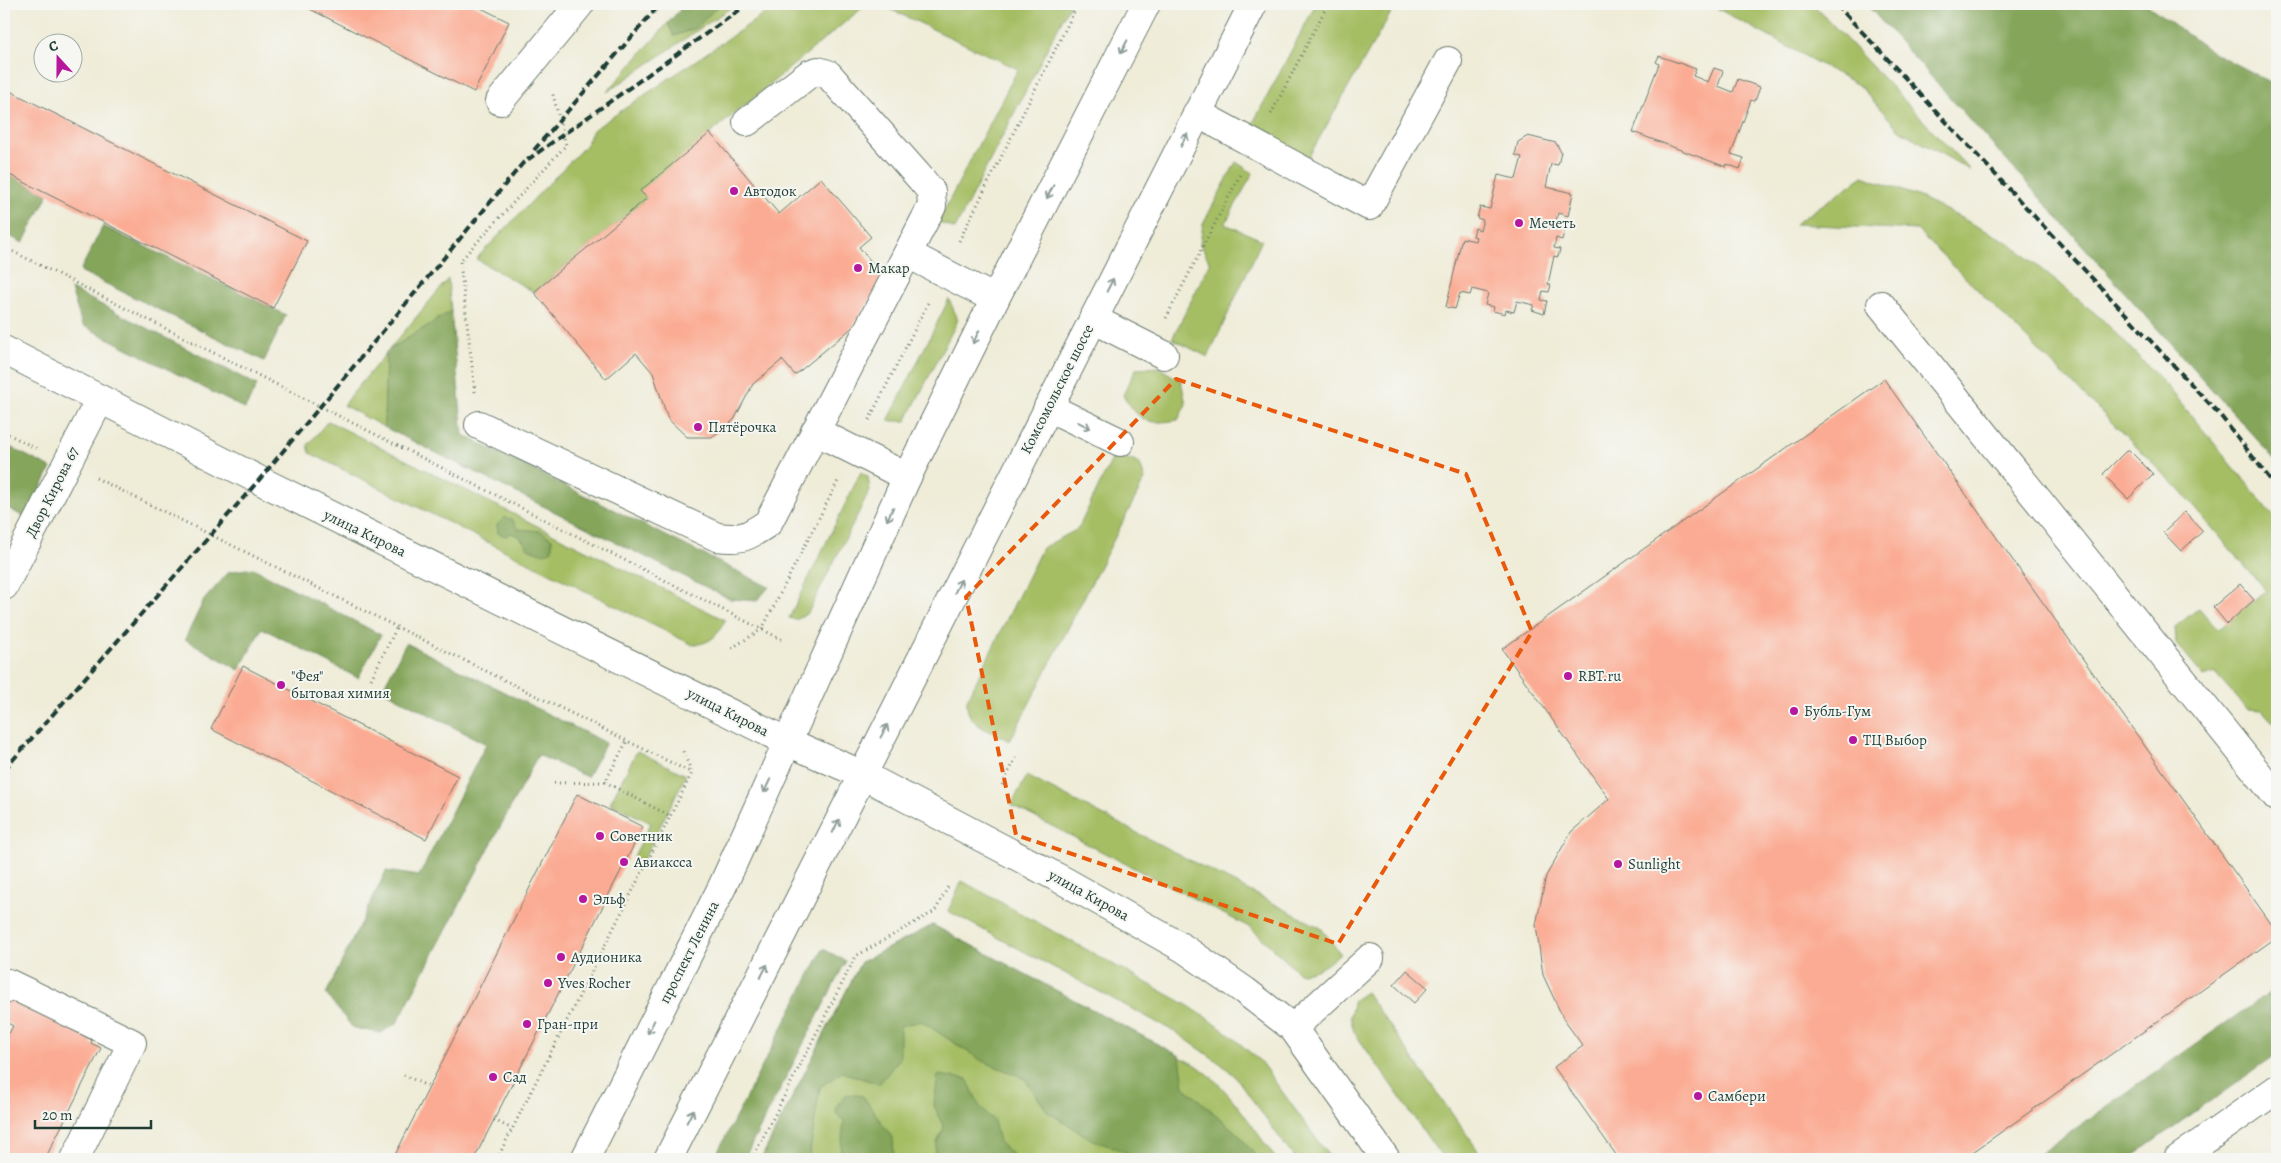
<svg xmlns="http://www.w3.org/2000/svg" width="2281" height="1163" viewBox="0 0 2281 1163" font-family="Alegreya,serif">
  <rect width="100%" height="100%" fill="#f6f6f2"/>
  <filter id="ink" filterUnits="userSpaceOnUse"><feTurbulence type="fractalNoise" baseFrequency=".02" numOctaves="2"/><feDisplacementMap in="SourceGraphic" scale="10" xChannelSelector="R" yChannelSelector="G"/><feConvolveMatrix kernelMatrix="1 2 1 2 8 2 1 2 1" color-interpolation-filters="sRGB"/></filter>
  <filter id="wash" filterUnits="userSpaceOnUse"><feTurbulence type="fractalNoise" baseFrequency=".0096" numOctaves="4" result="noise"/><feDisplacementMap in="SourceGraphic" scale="20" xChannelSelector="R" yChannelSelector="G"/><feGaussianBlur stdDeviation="1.12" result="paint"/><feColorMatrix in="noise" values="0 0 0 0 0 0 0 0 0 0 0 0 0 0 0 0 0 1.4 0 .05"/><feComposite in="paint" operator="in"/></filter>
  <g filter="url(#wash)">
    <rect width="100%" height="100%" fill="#efecd8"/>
    <path fill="#a5be64" stroke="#627e4c" d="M720 4H736L607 92 668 23 674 36 696 28Z
      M779 4H867L641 191 647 198 534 292 476 259 586 145 593 130Z
      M879 4H1070L955 229 938 222 1018 69Z
      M1316 4H1396L1308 158 1252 125Z
      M1709 4H1813L1970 170 1899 130 1860 86Z
      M1236 162 1253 173 1225 224 1262 240 1208 357 1172 339 1210 263 1200 244 1203 224Z
      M1863 176 1922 198 2008 242 2102 319 2168 387 2277 520V727L2262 710 2247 709 2215 673 2204 677 2176 644 2175 627 2199 608 2218 630 2266 591 2179 489 1917 230 1795 224Z
      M448 279 451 311 386 352 384 427 343 405Z
      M949 299 958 320 906 421H888Z
      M1158 367 1181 381 1186 404 1178 420C1147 425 1140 422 1123 395L1136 369Z
      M328 421 725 620C718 636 711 643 693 645L310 453 308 445Z
      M1115 453 1140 464 1145 479 1010 741C991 731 964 725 967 700L1042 548 1078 529Z
      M861 472 868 477 870 490 808 613 796 620 789 618Z
      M637 751 686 775 642 862 633 858 651 823 610 803Z
      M1027 776 1321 928 1340 953C1326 966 1318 972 1299 973L1251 928 1011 805Z
      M962 881 1187 1005 1222 1028 1260 1061 1331 1159H1295L1235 1076 1221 1064 1177 1033 948 911Z
      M933 925 1199 1067C1232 1091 1252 1127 1276 1159H761L861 962Z
      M1366 992 1484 1159H1443L1354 1032 1350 1016 1354 1000Z"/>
    <path fill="#84a55a" stroke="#527147" d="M685 4H720L696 28 674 36 668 23Z
      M1866 4H2146L2209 50 2277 86V462Z
      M4 172 48 195 23 243 4 233Z
      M103 226 286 315 264 361 80 271Z
      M71 289 257 385 245 409 82 325Z
      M451 311 463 435 769 587 757 601 730 599 384 427 386 352Z
      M4 444 51 468 26 518 4 506Z
      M504 518 512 519 518 529 541 531 552 539V550L544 554 529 549 520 537 511 533 506 536 498 533 497 525Z
      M253 568 381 635 358 678 262 628 239 670 185 639 204 600 229 572Z
      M406 643 606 743 587 777 538 755 397 1023 381 1033 353 1028 326 994 386 871 419 876 486 744 382 690Z
      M933 925 1180 1056 1184 1087 1238 1134 1258 1159H1143L1091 1139 1048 1112 1024 1078 982 1061 921 1021 900 1026V1058L879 1084 842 1072 820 1087 810 1152 807 1159H761L861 962Z
      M823 949 846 961 744 1159H714Z
      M2277 987V1054L2128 1159H2032Z
      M938 1075 967 1079 980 1107 994 1121 999 1142 1014 1156V1159H934L937 1142 944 1128 934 1105Z
      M847 1094 863 1096 893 1139 894 1159H840L844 1121 836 1113 838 1104Z"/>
    <g id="blocks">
      <path fill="#fbab93" d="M300 4H473L509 22 474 92Z
        M1659 56 1696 69 1693 76 1708 82 1714 68 1723 71 1718 86 1733 92 1738 79 1760 87 1755 101 1751 100 1731 154 1744 158 1740 169 1727 164 1726 167 1633 132 1659 64 1656 62Z
        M4 88 307 241 273 308 4 172Z
        M710 133 779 214 821 178 871 237 859 247 884 277 853 327 795 375 782 360 753 384 734 420 712 437H687L668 419 653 373 636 353 606 379 534 292 647 198 640 191Z
        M1528 136 1556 143 1561 152 1558 165 1551 164 1546 187 1573 193 1568 216 1558 213 1555 225 1565 228 1562 240 1556 238 1554 248 1560 249 1558 257 1554 256 1548 284 1551 285 1549 292 1543 291 1541 300 1547 301 1544 314 1532 310 1534 305 1517 301 1514 312 1506 310 1505 314 1493 311 1494 307 1485 305 1488 293 1472 289 1470 295 1460 293 1455 309 1446 307 1462 238 1475 241 1476 237 1473 236 1475 228 1480 230 1483 220 1477 218 1480 207 1490 209 1498 175 1516 179 1522 157 1515 155 1518 142Z
        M1884 379 2277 932V937L1963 1159H1619L1554 1067 1583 1046 1564 1020 1543 975 1536 925 1546 876 1571 832 1609 799 1502 649Z
        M2128 449 2153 474 2128 499 2103 474Z
        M2185 512 2203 531 2181 551 2163 532Z
        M2240 584 2254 600 2227 624 2213 607Z
        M243 666 458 776 426 839 211 729Z
        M577 794 643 827 603 906 474 1159H393Z
        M1407 970 1428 988 1414 1003 1394 985Z
        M4 976 51 1019 92 1040 91 1043 101 1048 45 1159H4V1043L13 1026 4 1021Z"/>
    </g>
  </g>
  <g filter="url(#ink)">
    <use href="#blocks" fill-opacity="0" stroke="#687a6d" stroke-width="1"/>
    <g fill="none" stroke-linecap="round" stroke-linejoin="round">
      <defs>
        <path id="minor" d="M500 101 580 4
          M1197 113 1369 206 1448 61
          M908 254 995 299
          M1881 305 2277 797
          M1093 319 1164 355
          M1048 407 1120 442
          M479 425 717 537C743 540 747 537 768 523L932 206 931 191 921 179 828 74 818 71 809 74 747 122
          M815 431 907 477
          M4 586 100 399
          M4 990 8 983 132 1043 75 1159
          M1293 1028 1370 958
          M2178 1159 2277 1089"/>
        <path id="major" d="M4 350 259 480 788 742 861 774 1066 882 1183 948 1245 991 1293 1028 1386 1159
          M585 1159 723 885 907 477 995 299 1146 4
          M668 1159 1253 4"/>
      </defs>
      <use href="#minor" stroke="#687a6d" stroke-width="30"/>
      <use href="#major" stroke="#687a6d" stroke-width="30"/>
      <path stroke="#687a6d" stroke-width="3" stroke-dasharray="1 4" stroke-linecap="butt" d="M1271 114 1328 4
        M959 241 1078 4
        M4 247 783 640
        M1166 318 1240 175
        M475 392 460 261 566 145 552 91
        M869 420 928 303
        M4 432 37 449
        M96 478 692 773
        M732 648 762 629 838 481
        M371 679 397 627
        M605 782 670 816
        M554 783 605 782 627 741
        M1002 785 1016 758
        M404 1075 429 1087
        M494 1120 512 1129
        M497 1159 692 773 683 751
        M752 1159 856 956 935 911 948 887"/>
      <use href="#minor" stroke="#fff" stroke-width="28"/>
      <use href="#major" stroke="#fff" stroke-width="28"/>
      <path stroke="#1f3d34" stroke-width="4" stroke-dasharray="8 4" stroke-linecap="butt" d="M1836 4 2220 415 2277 488
        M534 150 660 4
        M4 770 259 480 523 163 748 4"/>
    </g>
    <defs><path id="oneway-shaft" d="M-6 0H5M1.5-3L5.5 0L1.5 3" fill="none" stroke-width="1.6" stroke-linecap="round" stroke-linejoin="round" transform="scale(1.25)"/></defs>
    <g stroke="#8f9e9a">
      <use href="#oneway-shaft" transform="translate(1124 47) rotate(117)"/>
      <use href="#oneway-shaft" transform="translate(1184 140) rotate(-63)"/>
      <use href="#oneway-shaft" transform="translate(1050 192) rotate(117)"/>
      <use href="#oneway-shaft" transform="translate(1110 285) rotate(-63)"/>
      <use href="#oneway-shaft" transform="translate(976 337) rotate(116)"/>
      <use href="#oneway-shaft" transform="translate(1084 425) rotate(27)"/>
      <use href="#oneway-shaft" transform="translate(890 514) rotate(115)"/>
      <use href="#oneway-shaft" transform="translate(958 586) rotate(-63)"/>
      <use href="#oneway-shaft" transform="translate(884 731) rotate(-62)"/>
      <use href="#oneway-shaft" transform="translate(767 786) rotate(115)"/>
      <use href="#oneway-shaft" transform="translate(836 826) rotate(-64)"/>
      <use href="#oneway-shaft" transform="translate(764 971) rotate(-63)"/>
      <use href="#oneway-shaft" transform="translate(651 1027) rotate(117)"/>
      <use href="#oneway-shaft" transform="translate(690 1116) rotate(-63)"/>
    </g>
  </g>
  <path fill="none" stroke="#e8590c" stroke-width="4" stroke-dasharray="10 6" stroke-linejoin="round" d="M1176 379 1466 474 1532 632 1338 944 1016 835 966 597Z"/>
  <g fill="#b5179e" stroke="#f6f6f2" stroke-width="2">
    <circle cx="734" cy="191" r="5"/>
    <circle cx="1519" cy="223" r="5"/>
    <circle cx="858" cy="268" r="5"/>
    <circle cx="698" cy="427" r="5"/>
    <circle cx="1568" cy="676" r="5"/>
    <circle cx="281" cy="685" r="5"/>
    <circle cx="1794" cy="711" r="5"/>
    <circle cx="1853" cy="740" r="5"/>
    <circle cx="600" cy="836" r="5"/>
    <circle cx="624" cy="862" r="5"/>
    <circle cx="1618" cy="864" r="5"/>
    <circle cx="583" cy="899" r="5"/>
    <circle cx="561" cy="957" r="5"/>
    <circle cx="548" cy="983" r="5"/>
    <circle cx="527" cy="1024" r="5"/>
    <circle cx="493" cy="1077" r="5"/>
    <circle cx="1698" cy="1096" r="5"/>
  </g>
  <g text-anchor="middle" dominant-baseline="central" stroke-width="4" stroke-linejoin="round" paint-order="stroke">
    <g font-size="15" fill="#1f3d34" stroke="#f6f6f2" text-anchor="start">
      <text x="744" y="191">Автодок</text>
      <text x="1529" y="223">Мечеть</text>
      <text x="868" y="268">Макар</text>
      <text x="708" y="427">Пятёрочка</text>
      <text x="291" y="676">"Фея"<tspan x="291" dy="17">бытовая химия</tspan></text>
      <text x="1578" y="676">RBT.ru</text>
      <text x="1804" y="711">Бубль-Гум</text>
      <text x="1863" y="740">ТЦ Выбор</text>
      <text x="610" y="836">Советник</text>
      <text x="634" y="862">Авиаксса</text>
      <text x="1628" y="864">Sunlight</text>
      <text x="593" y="899">Эльф</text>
      <text x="571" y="957">Аудионика</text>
      <text x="558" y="983">Yves Rocher</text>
      <text x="537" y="1024">Гран-при</text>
      <text x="503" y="1077">Сад</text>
      <text x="1708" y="1096">Самбери</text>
    </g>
    <g font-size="15" fill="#1f3d34" stroke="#f6f6f2">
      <text transform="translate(1057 389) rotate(-63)">Комсомольское шоссе</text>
      <text transform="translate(52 492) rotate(-63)">Двор Кирова 67</text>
      <text transform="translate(365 533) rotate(26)">улица Кирова</text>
      <text transform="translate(728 712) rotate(27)">улица Кирова</text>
      <text transform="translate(1089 895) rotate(29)">улица Кирова</text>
      <text transform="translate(689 952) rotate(-63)">проспект Ленина</text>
    </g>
  </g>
  <rect width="2281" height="1163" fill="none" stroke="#f6f6f2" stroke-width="20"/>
  <g transform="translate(58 58) rotate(339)"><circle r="24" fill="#f6f6f2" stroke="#a0aca6"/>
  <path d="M0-4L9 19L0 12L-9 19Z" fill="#b5179e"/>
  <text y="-8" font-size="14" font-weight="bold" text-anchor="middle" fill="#1f3d34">С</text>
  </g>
  <path d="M35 1120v8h116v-8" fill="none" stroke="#1f3d34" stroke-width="2.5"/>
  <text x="42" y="1120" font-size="15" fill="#1f3d34" stroke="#f6f6f2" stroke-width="4" paint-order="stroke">20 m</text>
</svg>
